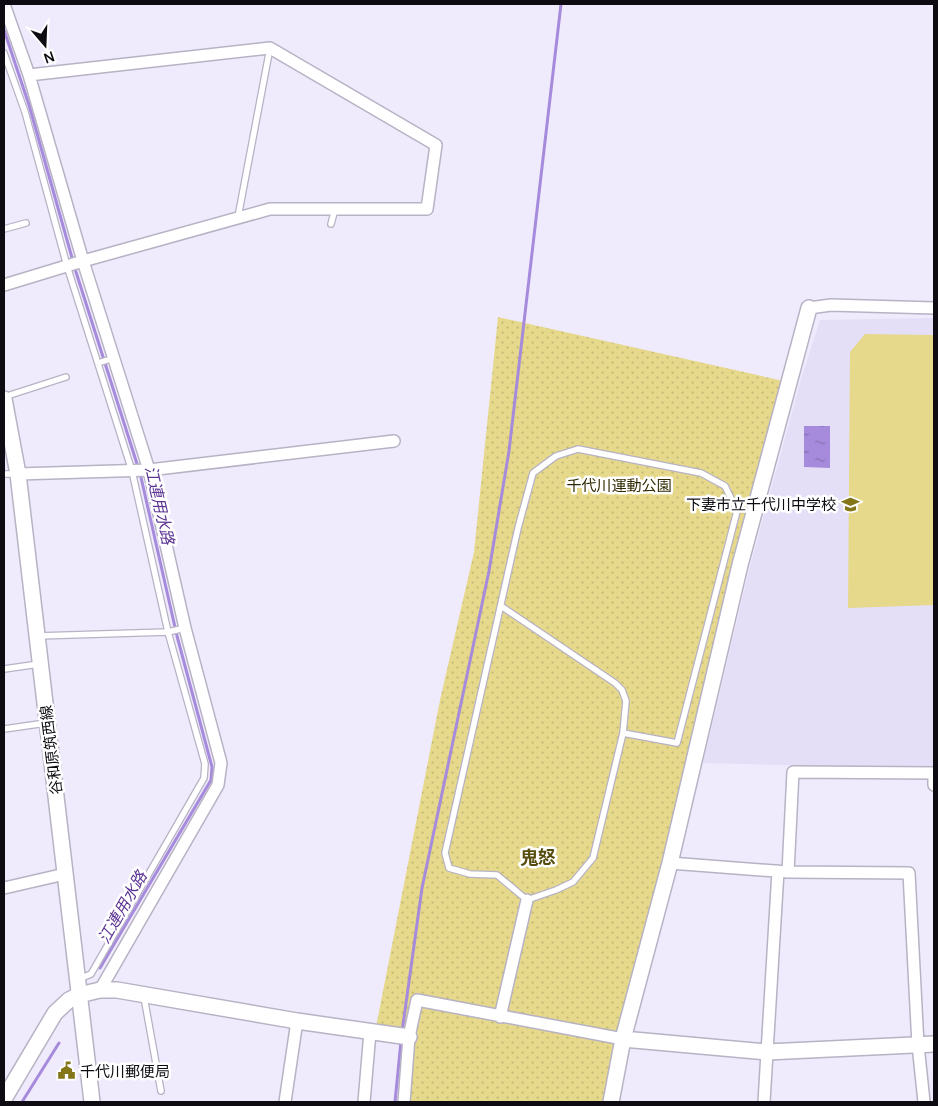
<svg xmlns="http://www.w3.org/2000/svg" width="938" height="1106" viewBox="0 0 938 1106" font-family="Manrope,'Noto Sans JP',sans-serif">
  <defs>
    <pattern id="park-dots" width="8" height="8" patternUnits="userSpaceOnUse" patternTransform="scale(1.25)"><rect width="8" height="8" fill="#e6d98b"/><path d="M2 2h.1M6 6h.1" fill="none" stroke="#c4b977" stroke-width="1.8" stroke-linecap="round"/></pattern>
    <pattern id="water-ripples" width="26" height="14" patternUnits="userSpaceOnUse" patternTransform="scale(1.25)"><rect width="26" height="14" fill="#a68bdc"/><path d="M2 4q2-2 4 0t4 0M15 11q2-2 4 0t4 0" fill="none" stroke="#8670b1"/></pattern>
  </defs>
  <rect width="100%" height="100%" fill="#f0eafd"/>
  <path fill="#e5def7" d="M934 318V769L703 763 749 570 801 379 820 320Z"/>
  <path fill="#e6d98b" d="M865 334 934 335V605L848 608 850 352Z"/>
  <path fill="url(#park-dots)" d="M498 317 788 382 612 1102H404L409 1037 375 1032 440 700 474 552Z"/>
  <path fill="url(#water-ripples)" d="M804 426H830V468L804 467Z"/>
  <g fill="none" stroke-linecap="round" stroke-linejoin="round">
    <path stroke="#a68bdc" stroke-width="3" d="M4 30 29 105 76 272 138 467
      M100 968 211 780 212 767 177 636 140 473
      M402 1032 422 888 489 571 509 451 561 4
      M22 1102 59 1043
      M395 1102 401 1041"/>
    <defs>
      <path id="lane" d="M4 53 25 112 67 266 132 471 168 632 205 764 204 778 91 974 79 979
        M238 217 270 48
        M331 224 335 209
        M4 229 26 223
        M98 363 114 358
        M4 397 66 377
        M4 474H16
        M501 606 615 683 622 690 626 701 623 733 593 858 573 882 556 890 527 900 497 875 470 874 449 868 445 853 518 528 533 473 556 456 578 449 701 473 725 486 737 511 677 743 623 733
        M37 636 168 632 185 628
        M4 669 39 664
        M4 729 46 723
        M144 997 161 1091"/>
      <path id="street" d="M4 4 29 75 83 261 149 470 185 628 221 763 218 785 100 990
        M4 285 83 261 270 209H427L436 145 270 48 29 75
        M809 308 831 305 934 308
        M18 474 149 470 394 441
        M670 863 788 872 793 772 934 773V785
        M788 872 909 873 918 1045 924 1102
        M4 888 65 874
        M500 1017 527 900
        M285 1102 297 1021
        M364 1102 370 1032
        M404 1102 409 1037 417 1000 623 1039
        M764 1102 778 871"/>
      <path id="secondary" d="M4 399 18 474 92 1102
        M623 1039 767 1052 934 1044
        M4 1099 55 1013 69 1000 79 995 100 990H117L297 1021 409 1037
        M611 1102 623 1039 670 863 740 565 809 308"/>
    </defs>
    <use href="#lane" stroke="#b7b2c4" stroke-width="8"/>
    <use href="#street" stroke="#b7b2c4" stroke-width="14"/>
    <use href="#secondary" stroke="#b7b2c4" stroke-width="18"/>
    <use href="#lane" stroke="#fff" stroke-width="5.5"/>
    <use href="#street" stroke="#fff" stroke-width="11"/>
    <use href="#secondary" stroke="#fff" stroke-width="15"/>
  </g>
  <defs>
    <symbol id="school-bare" viewBox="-9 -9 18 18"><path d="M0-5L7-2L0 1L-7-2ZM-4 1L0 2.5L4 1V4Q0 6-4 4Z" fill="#847619" stroke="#fff" stroke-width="2.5" paint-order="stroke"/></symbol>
    <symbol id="civic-bare" viewBox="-9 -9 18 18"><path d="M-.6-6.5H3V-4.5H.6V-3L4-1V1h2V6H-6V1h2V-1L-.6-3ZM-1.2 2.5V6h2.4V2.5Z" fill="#847619" stroke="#fff" stroke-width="2.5" paint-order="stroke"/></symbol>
  </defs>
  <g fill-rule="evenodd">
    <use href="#school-bare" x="838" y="492" width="25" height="25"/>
    <use href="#civic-bare" x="54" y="1058" width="25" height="25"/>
  </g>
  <g text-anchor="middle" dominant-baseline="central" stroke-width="5" stroke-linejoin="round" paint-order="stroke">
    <g font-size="15" fill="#312a00" stroke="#fff">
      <text x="619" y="485">千代川運動公園</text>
    </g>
    <g font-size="15" fill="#0e0c12" stroke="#fff" text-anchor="end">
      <text x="836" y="504">下妻市立千代川中学校</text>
      <text x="80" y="1071" text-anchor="start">千代川郵便局</text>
    </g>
    <g font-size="15" fill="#0e0c12" stroke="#fff">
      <text transform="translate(51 750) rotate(-97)">谷和原筑西線</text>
    </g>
    <g font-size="16" font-style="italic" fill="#5c3594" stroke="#fff">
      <text transform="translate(160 505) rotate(77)">江連用水路</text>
      <text transform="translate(122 907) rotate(-60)">江連用水路</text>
    </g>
    <g font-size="18" font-weight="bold" fill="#564c0d" stroke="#fff">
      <text x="538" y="857">鬼怒</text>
    </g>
  </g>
  <rect width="938" height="1106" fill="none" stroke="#0e0c12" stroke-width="10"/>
  <g transform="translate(45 45) rotate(161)" stroke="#ffffff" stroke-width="4" paint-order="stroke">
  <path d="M0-4L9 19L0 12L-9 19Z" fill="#0e0c12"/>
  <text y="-8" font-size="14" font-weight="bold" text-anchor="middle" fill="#0e0c12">N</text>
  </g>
</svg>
